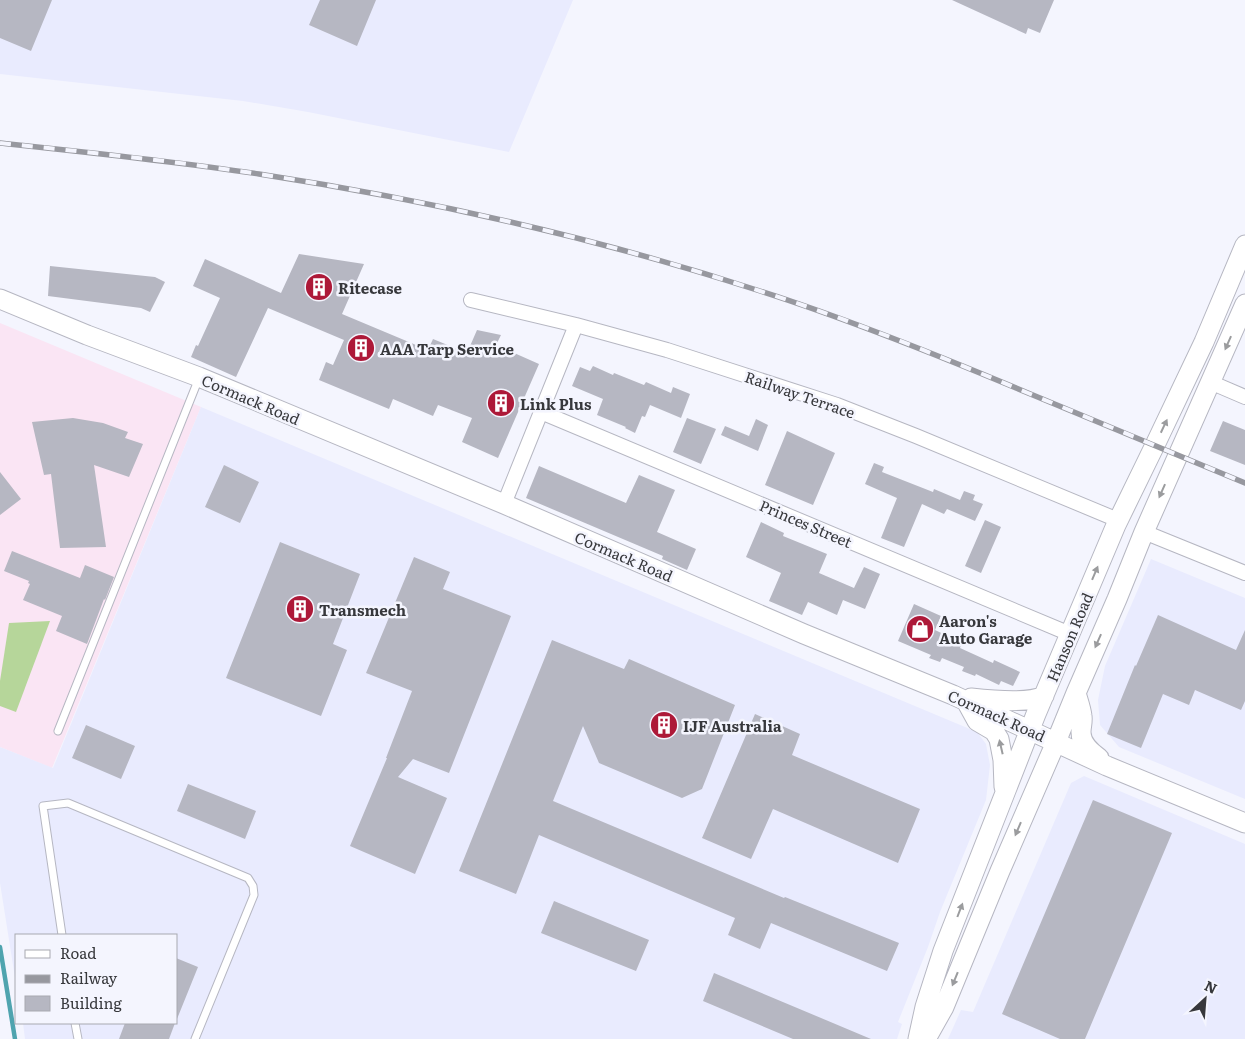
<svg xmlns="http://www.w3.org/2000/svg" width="1245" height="1039" viewBox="0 0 1245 1039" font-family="Literata,serif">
  <rect width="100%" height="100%" fill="#f4f5fe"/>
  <path fill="#fae5f4" d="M0 323 201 407 52 768 0 747Z"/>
  <path fill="#e9ebfe" d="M0 0H573L509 152 308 112 243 101 0 74Z
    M201 407 977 732 986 744 990 765 986 800 940 912 928 947 898 1022 902 1024 897 1039H25L23 1023H176V935H16V984L0 883V747L53 768Z
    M1151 559 1245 598V799L1119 747 1100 725 1098 700 1105 666Z
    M1084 776 1245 844V1039H948L961 1010 973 1012 1071 783Z"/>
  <path fill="#b6d69a" d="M50 621 16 712 0 706V681L9 623Z"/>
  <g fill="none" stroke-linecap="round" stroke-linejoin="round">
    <path stroke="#4fa4af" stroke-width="4.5" d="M0 947 15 1039"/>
  </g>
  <path fill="#b6b7c2" d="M0 0H52L31 51 0 38Z
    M320 0H376L357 46 309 25Z
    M952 0H1054L1040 33 1028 28 1026 34Z
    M299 254 364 264 342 314 428 350 433 339 467 353 477 330 501 335 496 345 539 364 498 458 462 442 472 418 438 405 433 416 393 399 389 409 319 380 326 362 333 365 344 340 268 308 236 377 191 357 196 345 198 346 220 298 193 286 205 259 281 293Z
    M50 266 155 277 165 282 150 312 141 308 48 296Z
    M593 366 613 375 614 373 644 385 646 382 671 393 673 387 690 394 681 418 650 405 645 417 642 416 635 433 625 428 626 427 597 415 603 399 572 386 580 367 590 371Z
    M73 418 103 423 128 432 125 438 143 444 129 477 94 465 106 547 60 548 51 474 44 475 32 422Z
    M687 418 716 429 701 464 673 452Z
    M756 419 768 425 758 451 721 435 725 426 749 436Z
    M1223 421 1245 430V465L1210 451Z
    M787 431 835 453 813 505 765 485Z
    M874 463 884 467 882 472 933 492 934 489 960 500 964 491 975 495 973 500 983 504 975 521 947 509 944 514 922 504 904 547 881 538 897 498 865 484Z
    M224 465 259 482 240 523 205 507Z
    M539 466 626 503 639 475 675 490 657 532 696 549 687 570 662 559 663 556 526 498Z
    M0 472 21 499 0 515Z
    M985 520 1001 527 981 573 965 566Z
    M761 522 784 533 783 536 827 554 819 573 854 588 864 567 880 574 865 609 843 600 837 615 808 602 802 615 769 601 781 573 746 557Z
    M280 542 360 574 333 644 347 650 321 716 226 678Z
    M12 551 80 578 85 565 114 577 105 600 104 599 87 644 56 631 62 616 23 600 30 584 28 583 29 581 4 571Z
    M414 557 450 572 443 589 511 616 449 773 413 759 398 777 447 798 415 874 350 846 387 758H386L412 691 366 673Z
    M914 604 941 616 935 630 962 643 960 648 993 663 994 660 1020 672 1013 686 1001 681 999 685 976 674 975 676 962 671 964 667 942 658 940 662 929 658 931 655 898 641Z
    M1158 615 1236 650 1245 630V701L1241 710 1195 690 1189 705 1163 694 1141 748 1107 734 1135 665 1136 666Z
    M552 640 624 669 629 659 735 705 702 789 682 798 599 763 583 726 553 801 784 898 785 897 899 943 887 971 771 923 760 949 728 935 735 918 539 835 516 894 459 871Z
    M755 714 800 734 792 755 920 809 898 863 773 809 751 859 702 838Z
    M86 725 135 746 121 779 72 758Z
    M188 784 256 811 245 839 177 811Z
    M1093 800 1172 833 1085 1039H1060L1002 1014Z
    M554 901 649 940 636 971 541 933Z
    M176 958 198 967 177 1019H176Z
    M714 973 871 1039H793L703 1001Z
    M125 1023H175L169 1039H119Z"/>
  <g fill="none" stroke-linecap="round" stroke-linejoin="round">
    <defs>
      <path id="lane" d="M58 731 199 378
        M62 935 43 806 68 803 248 878 253 886 254 895 195 1039
        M75 1023 78 1039"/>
      <path id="street" d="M471 300 576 325 667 350 837 405 916 436 1118 520
        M1210 382 1245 397
        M541 412 1070 634
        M504 504 576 325
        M1144 532 1245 573"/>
      <path id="secondary" d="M0 299 87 335 199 377 504 504 804 634 953 695 1107 766 1245 823
        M1076 693C1078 700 1081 708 1082 716 1083 721 1081 727 1081 732 1081 744 1091 752 1099 758
        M971 698C989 700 1028 704 1044 696
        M966 701 977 721 994 731 999 739 1003 760 1004 787
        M918 1039 925 1007 943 951 1036 714 1116 525 1155 445 1204 342 1245 245
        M926 1039 944 1007 1000 871 1056 742 1076 693 1117 599 1144 532 1245 304"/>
    </defs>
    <use href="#lane" stroke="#b6b7c2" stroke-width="9"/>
    <use href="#street" stroke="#b6b7c2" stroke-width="16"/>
    <use href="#secondary" stroke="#b6b7c2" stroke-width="21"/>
    <use href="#lane" stroke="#fff" stroke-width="7"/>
    <use href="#street" stroke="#fff" stroke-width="14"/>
    <use href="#secondary" stroke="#fff" stroke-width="19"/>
    <defs>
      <path id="rail" d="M0 143C86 152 173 161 259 174 429 200 597 238 760 291 851 320 940 356 1028 393 1101 423 1173 453 1245 483"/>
    </defs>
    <use href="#rail" stroke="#97989f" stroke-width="5.5"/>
    <use href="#rail" stroke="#f4f5fe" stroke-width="4" stroke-dasharray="11" stroke-linecap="butt"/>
  </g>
  <defs><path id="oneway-solid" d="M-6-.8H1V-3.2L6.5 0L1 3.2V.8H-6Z" transform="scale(1.25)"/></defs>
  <g fill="#9b9c9e">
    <use href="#oneway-solid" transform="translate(1228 343) rotate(114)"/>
    <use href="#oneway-solid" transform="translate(1164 426) rotate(-65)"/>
    <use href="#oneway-solid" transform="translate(1162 491) rotate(114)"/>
    <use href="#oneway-solid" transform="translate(1095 573) rotate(-67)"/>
    <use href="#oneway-solid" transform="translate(1098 641) rotate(114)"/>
    <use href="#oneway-solid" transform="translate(1001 747) rotate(-103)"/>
    <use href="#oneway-solid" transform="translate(1018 829) rotate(113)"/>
    <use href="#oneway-solid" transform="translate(960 910) rotate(-69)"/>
    <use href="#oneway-solid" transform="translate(955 979) rotate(112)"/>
  </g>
  <defs>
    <symbol id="building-disc" viewBox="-11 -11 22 22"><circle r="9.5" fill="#ad1938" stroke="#f4f5fe"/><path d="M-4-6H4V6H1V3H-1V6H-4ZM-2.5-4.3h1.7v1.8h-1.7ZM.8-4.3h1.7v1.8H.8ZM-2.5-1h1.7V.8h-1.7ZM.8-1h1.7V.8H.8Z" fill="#fff"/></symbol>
    <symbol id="shop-disc" viewBox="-11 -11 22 22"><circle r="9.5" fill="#ad1938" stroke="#f4f5fe"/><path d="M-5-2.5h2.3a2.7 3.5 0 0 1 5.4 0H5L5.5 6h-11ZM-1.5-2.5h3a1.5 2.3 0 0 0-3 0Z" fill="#fff"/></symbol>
  </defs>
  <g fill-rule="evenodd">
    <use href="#building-disc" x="303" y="271" width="32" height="32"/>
    <use href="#building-disc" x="345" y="332" width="32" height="32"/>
    <use href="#building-disc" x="485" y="387" width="32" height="32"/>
    <use href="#building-disc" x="284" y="593" width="32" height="32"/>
    <use href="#shop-disc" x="904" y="613" width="32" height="32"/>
    <use href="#building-disc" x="648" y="709" width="32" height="32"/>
  </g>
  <g text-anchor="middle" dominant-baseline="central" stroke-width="5" stroke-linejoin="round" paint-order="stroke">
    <g font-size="15" font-weight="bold" fill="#37383c" stroke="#f4f5fe" text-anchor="start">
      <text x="338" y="287">Ritecase</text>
      <text x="380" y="348">AAA Tarp Service</text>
      <text x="520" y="403">Link Plus</text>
      <text x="319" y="609">Transmech</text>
      <text x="939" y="620">Aaron's<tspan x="939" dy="17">Auto Garage</tspan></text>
      <text x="683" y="725">IJF Australia</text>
    </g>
    <g font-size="15" fill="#37383c" stroke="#f4f5fe">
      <text transform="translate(800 394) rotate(19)">Railway Terrace</text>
      <text transform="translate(251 399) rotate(23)">Cormack Road</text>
      <text transform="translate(806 523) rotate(23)">Princes Street</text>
      <text transform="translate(624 556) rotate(23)">Cormack Road</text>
      <text transform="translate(1069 637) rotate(-67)">Hanson Road</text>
      <text transform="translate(997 715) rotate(24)">Cormack Road</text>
    </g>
  </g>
  <rect x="15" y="934" width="162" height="90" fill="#f4f5fe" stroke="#a8a9b0"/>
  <rect x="25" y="950" width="25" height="8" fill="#ffffff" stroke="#a8a9b0"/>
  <text x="60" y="959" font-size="15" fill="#37383c">Road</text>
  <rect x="25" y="975" width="25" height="8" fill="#97989f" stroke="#a8a9b0"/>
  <text x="60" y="984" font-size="15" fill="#37383c">Railway</text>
  <rect x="25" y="996" width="25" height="15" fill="#b6b7c2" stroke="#a8a9b0"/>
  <text x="60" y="1009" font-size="15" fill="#37383c">Building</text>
  <g transform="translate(1205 999) rotate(26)" stroke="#f4f5fe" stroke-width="4" paint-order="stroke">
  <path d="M0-4L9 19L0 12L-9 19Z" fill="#37383c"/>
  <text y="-8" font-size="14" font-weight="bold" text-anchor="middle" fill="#37383c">N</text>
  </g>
</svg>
